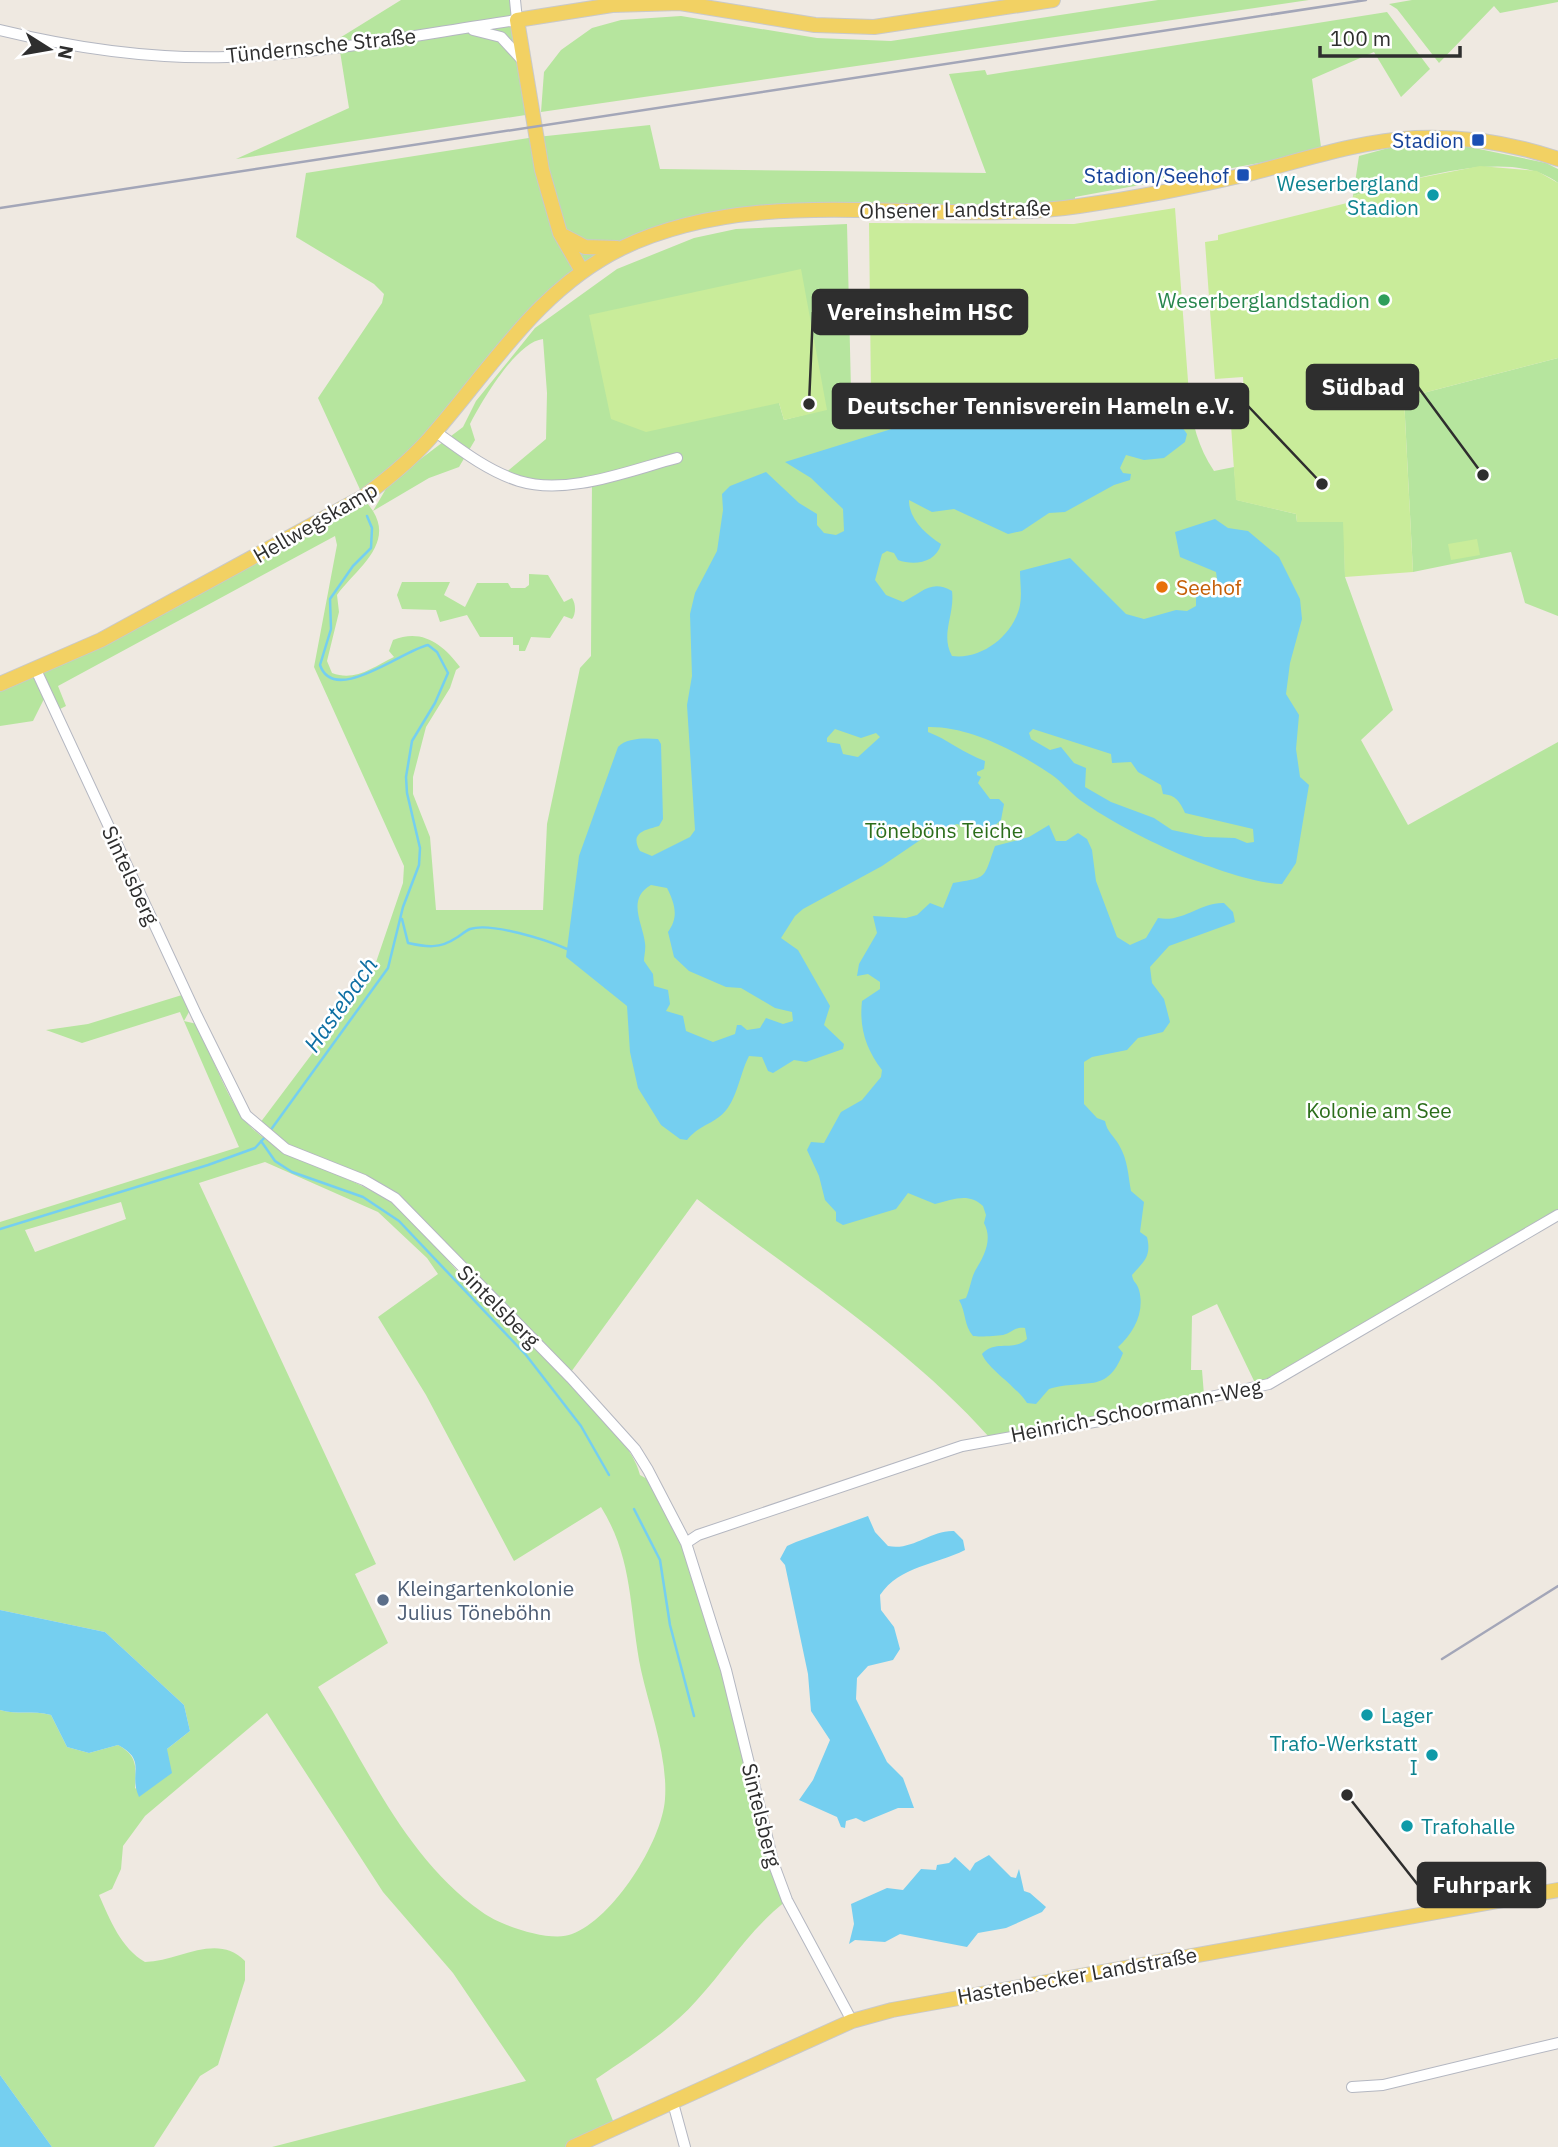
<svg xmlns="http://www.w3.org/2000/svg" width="1558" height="2147" viewBox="0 0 1558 2147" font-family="'IBM Plex Sans',sans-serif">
  <rect width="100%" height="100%" fill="#efe9e1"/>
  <path fill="#b6e59e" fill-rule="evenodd" d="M401 0H514L532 114 236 159 349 108 338 39Z
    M1158 0H1309L541 112 544 72 561 50 592 28 621 20 681 16 817 38 891 41Z
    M1412 0H1558V2L1500 13 1494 6 1439 63 1397 9 1389 4Z
    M1387 12 1430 69 1401 97 1374 52 1312 79 1321 147 1270 161 1075 197V207L823 210 693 225 582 270 560 233 537 137 650 125 660 169 986 173 949 74 985 70 987 75Z
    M535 137 541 170 581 271 435 432 363 496 318 398 382 303 384 294 374 284 296 237 306 173Z
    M1460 145 1546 163 1558 169V183C1511 146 1405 181 1353 196L1359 156 1396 146Z
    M847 224 851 390 871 394H1189C1192 423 1198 447 1214 471L1234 467 1237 500 1296 514 1297 522 1344 521 1345 577 1393 710 1361 740 1408 825 1558 742V1211L1256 1385 1217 1304 1192 1316 1191 1370H1202L1204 1395 989 1437C908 1346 794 1273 697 1199L571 1372 411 1208 294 1148 260 1123 372 974 403 883 404 866 314 667 337 545 335 536 58 686 66 706 60 709 43 683 45 697 33 721 0 726V684L363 497 373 511 390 482 463 427 476 401 535 328 617 269 694 238 736 229ZM543 339 547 393 546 439 504 474 550 485 592 479 591 656 580 668 547 824 543 910H436L430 837 413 794V777L426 727 450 688 456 670 460 667C443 644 422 628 393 640L389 651 394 657C373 667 355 682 332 673L327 661 339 612 337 595C356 569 394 545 373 511L429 478 459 467 475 440 470 424C482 401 516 342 543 339ZM823 397 826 409 784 420 779 403Z
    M1558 358V616L1525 603 1511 552 1413 572 1404 398Z
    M529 574 548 575 564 602 572 598C576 604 576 614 572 619L564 616 550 638 531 637 525 651H519V645H513V637H480L467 615 440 622 436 610 402 609 397 595 402 582H450L444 595 465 607 477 583H508L511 588H525L529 585Z
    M182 995 190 1010 184 1021 197 1024C210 1051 226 1096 244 1119 271 1156 351 1174 391 1202 418 1220 439 1251 461 1275 499 1314 632 1429 640 1475L649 1480 683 1547 726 1670 787 1900C747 1932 729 1965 697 2000 669 2032 631 2055 596 2079L616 2128 575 2147H272L526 2081 453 1973 383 1892 267 1713 145 1816 123 1846 121 1869 112 1889 99 1895C110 1920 121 1948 145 1962 179 1961 217 1932 245 1961V1980L218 2065 200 2076 154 2147H52L0 2075V1710C17 1715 32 1710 51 1715L67 1747 89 1753 118 1745C138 1756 136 1767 135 1789L167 1749 190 1731 184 1705 105 1632 0 1610V1222L239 1147 180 1012 82 1043 46 1030 88 1024ZM265 1162 378 1212 427 1258 438 1274 378 1317 426 1395 514 1561 601 1507C634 1560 629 1611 641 1670 650 1711 668 1757 665 1799 662 1842 613 1919 572 1934 551 1943 499 1925 482 1912 405 1858 366 1764 318 1687L388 1643 355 1574 376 1564 199 1183ZM121 1202 126 1219 35 1252 25 1230Z"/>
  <path fill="#c9ec9a" d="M1480 166 1537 171 1558 183V358L1404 398 1413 572 1345 577 1343 522H1297L1296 514 1236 500 1230 410H1245L1243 377 1215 379 1205 242 1218 240V235L1351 202 1353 196 1404 181Z
    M1175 208 1189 394H871L869 223 1074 224Z
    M801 269 827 410 784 420 779 403 646 432 611 419 589 315Z
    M1477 539 1480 555 1451 560 1448 544Z"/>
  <path fill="#75cff0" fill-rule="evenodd" d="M1107 415C1130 416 1174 410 1187 434L1185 442 1164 458 1144 460 1126 455 1120 468 1123 473 1131 474 1130 480 1114 485 1065 512 1049 513 1022 531 1008 534 954 509 932 512 909 500C909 520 926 534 941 544 936 563 914 566 898 560L894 553 887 551 882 554 875 580 886 595 903 602C923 592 931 579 952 591 955 615 940 634 952 656 982 660 1014 635 1020 605 1022 594 1020 582 1020 571L1070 558 1126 614 1144 619 1176 610 1187 611 1196 606V589L1217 579 1216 572 1180 557 1175 532 1215 519 1228 528 1248 531 1279 557 1300 599 1302 619 1290 663 1286 694 1299 715 1296 749 1300 777 1309 785 1296 863 1282 884C1228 882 1124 832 1080 800 1070 792 1062 782 1052 775 1018 752 970 726 928 727V732C947 739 963 753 985 761L984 769 977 772V775L981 777 978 783 990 799H999L1004 804 1001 820 992 828 976 830 957 824 932 832 882 866 803 909 795 916 781 938 798 950 830 1006 824 1025 844 1044 843 1049 806 1062 794 1060 773 1073 768 1071 762 1057 749 1056C739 1075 737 1104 719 1117 707 1126 699 1126 687 1140L680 1139 661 1125 638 1088 630 1052 627 1006 566 957 579 856 618 747C626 738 645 738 658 739L661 744 663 819 659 826C646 830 629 832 640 851L652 856 690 837 695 830 687 705 692 676 690 614 695 593 717 551 723 510 722 494 730 486 766 472 799 503 817 514V525L824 533 836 535 844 531 843 509 811 478 785 462 927 418ZM835 729 861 738 876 733 880 737 858 757 843 754 840 744 827 742V738ZM1033 729 1111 754 1112 763 1131 762 1138 772 1161 785 1163 794C1176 795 1180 802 1185 813L1253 829 1254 842 1247 843 1235 838 1205 837 1172 830 1154 818 1111 802 1085 787 1086 768 1074 763 1061 747 1050 750 1031 739 1029 733ZM651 885 667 888C675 904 679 917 668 932L674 957 689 971 726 987 741 988 775 1008 792 1012 793 1021 783 1024 766 1018 760 1028 747 1030 741 1025H737L735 1034 713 1042 686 1031 683 1016 666 1011 670 1004 668 990 654 986 653 974 644 961C644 956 646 949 645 943 643 924 626 899 651 885Z
    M1049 825 1056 841H1066L1078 833 1087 839 1092 850 1096 881 1117 937 1130 945 1146 938 1158 918C1183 923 1200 902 1224 903L1233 912 1235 922 1169 946 1150 967 1152 983 1164 999 1170 1022 1163 1032 1138 1038 1127 1050 1092 1057 1084 1062V1104L1097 1118 1105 1121C1107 1132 1114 1136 1119 1145 1128 1160 1128 1175 1131 1191L1144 1202 1140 1232 1147 1237C1152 1257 1143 1262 1132 1275 1133 1283 1137 1282 1139 1290 1145 1312 1134 1333 1118 1347L1123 1353C1107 1395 1086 1378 1049 1389L1036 1404 1027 1403C1017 1387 987 1368 982 1354 995 1339 1013 1352 1027 1339L1025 1328C1015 1326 1012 1333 1003 1335 995 1336 980 1337 973 1336 964 1326 966 1312 959 1300L966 1298C970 1289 971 1279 975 1271 984 1256 993 1240 984 1223L986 1215 983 1206C968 1192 953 1200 935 1204L908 1193 896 1209 843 1225 836 1221V1212L825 1200 819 1176 807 1150 811 1142 824 1143 841 1112 862 1100 881 1077 882 1070C866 1049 859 1028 862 1001L880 989V982L868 974 857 976 859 964 877 933 873 916 906 918 917 915 930 903 943 908 953 883C988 877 983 880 995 846L1029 837Z
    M868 1516 875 1532 888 1546C913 1551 930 1530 954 1531L963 1540 965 1550C935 1565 900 1566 880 1595L881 1610 894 1627 900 1649 893 1660 868 1666 857 1678 856 1699 887 1762 903 1778 914 1808H898L864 1822 856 1818 846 1821 845 1828 841 1827 837 1817 799 1800 813 1780 830 1740 811 1711 808 1674 785 1565 780 1559 787 1546 796 1542Z
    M0 1610 105 1632 184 1705 190 1731 167 1749 172 1773 139 1797C128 1773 148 1761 118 1745L89 1753 67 1747 51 1715C32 1710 17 1715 0 1710Z
    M989 1855 1011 1877 1016 1878 1019 1869 1024 1891 1030 1893 1046 1907 1042 1912 1006 1928 978 1933 967 1947 900 1934 885 1942 855 1940 849 1944 854 1924 851 1904 887 1888 903 1890 921 1869 936 1870 937 1865 949 1863 955 1857 970 1871 975 1863Z
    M0 2075 52 2147H0Z"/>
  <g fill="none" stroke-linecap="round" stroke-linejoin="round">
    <path stroke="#75cff0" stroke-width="2.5" d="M402 919 408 943C426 947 440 949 456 938 460 936 465 931 470 929 491 922 547 940 567 949
      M270 1131 388 968 403 907 419 865 420 848 407 793 406 777 412 741 435 703 448 673 437 652 428 645C403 650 334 706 320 665L331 629 330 599 353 566 371 548 372 528 367 516
      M261 1141 275 1161 292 1172 363 1197 399 1221 526 1355 581 1426 609 1475
      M0 1229 208 1165 255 1148 266 1136
      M634 1509 660 1560 670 1625 694 1716"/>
    <defs>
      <path id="minor" d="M0 30C74 48 151 59 227 57 324 54 421 34 517 20L515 0
        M473 30 501 37 523 61
        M436 432C462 451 488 471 519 481 568 496 630 470 677 458
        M36 670 197 1016 246 1115 286 1149 364 1180 395 1198 571 1378 635 1449 648 1470 686 1543 726 1670 774 1865 787 1900 852 2021
        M686 1543 698 1535 962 1446 1116 1418 1269 1384 1558 1215
        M1352 2087 1383 2085 1558 2043
        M673 2103 685 2147"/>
      <path id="major" d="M564 236 585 247 617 248
        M582 271 560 233 542 170 517 20 612 5 680 3 815 25 874 27 1053 0
        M0 684 101 640 363 497C389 478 415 457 436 431 494 364 540 288 622 248 765 180 930 228 1079 206 1136 198 1193 187 1248 174 1303 160 1359 141 1415 138 1464 136 1512 143 1558 159
        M573 2147 852 2021 892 2010 1558 1890"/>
    </defs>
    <use href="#minor" stroke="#b4b7c1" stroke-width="12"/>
    <use href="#major" stroke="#c9c9c9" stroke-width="16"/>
    <use href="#minor" stroke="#fff" stroke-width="10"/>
    <use href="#major" stroke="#f2d163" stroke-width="14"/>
    <path stroke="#a3a6b8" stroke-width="2.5" d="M0 208 1366 0
      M1442 1659 1558 1586"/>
  </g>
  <g fill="#1a4fb4" stroke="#fff" stroke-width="2.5">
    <rect x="1471" y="133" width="14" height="14" rx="3.5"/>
    <rect x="1236" y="168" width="14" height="14" rx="3.5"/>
  </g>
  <g fill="#0f9aa8" stroke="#fff" stroke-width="2.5">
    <circle cx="1433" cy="195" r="7"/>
    <circle cx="1367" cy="1715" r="7"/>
    <circle cx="1432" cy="1755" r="7"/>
    <circle cx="1407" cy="1826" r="7"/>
  </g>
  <circle fill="#2e9e5b" stroke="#fff" stroke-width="2.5" cx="1384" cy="300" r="7"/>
  <circle fill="#e8710a" stroke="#fff" stroke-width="2.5" cx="1162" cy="587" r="7"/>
  <circle fill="#5c6f8a" stroke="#fff" stroke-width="2.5" cx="383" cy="1600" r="7"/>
  <g text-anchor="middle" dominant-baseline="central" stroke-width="5" stroke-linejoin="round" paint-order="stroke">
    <g font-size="21" fill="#2e2e2e" stroke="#fff">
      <text transform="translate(321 45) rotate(-6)">Tündernsche Straße</text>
      <text transform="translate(955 209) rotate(-1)">Ohsener Landstraße</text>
      <text transform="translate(315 522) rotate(-30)">Hellwegskamp</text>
      <text transform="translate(131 875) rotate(65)">Sintelsberg</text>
      <text transform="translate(499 1306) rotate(45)">Sintelsberg</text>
      <text transform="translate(1136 1410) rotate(-11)">Heinrich-Schoormann-Weg</text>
      <text transform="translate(762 1815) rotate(76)">Sintelsberg</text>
      <text transform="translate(1077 1975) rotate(-10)">Hastenbecker Landstraße</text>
    </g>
    <g font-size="21" fill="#164399" stroke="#fff" text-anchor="end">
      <text x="1464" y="140">Stadion</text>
      <text x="1229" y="175">Stadion/Seehof</text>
    </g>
    <g font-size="21" fill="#0d838f" stroke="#fff" text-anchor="end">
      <text x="1419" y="183">Weserbergland<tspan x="1419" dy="24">Stadion</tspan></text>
      <text x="1381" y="1715" text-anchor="start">Lager</text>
      <text x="1418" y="1743">Trafo-Werkstatt<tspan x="1418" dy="24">I</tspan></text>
      <text x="1421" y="1826" text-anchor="start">Trafohalle</text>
    </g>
    <g font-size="21" fill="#27864d" stroke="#fff" text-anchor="end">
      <text x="1370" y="300">Weserberglandstadion</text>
    </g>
    <g font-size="21" fill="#c56008" stroke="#fff" text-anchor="start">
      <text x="1176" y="587">Seehof</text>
    </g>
    <g font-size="21" fill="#2c6e1b" stroke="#fff">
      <text x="944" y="830">Töneböns Teiche</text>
      <text x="1379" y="1110">Kolonie am See</text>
    </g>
    <g font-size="21" fill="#4e5e75" stroke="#fff" text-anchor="start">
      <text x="397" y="1588">Kleingartenkolonie<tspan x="397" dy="24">Julius Töneböhn</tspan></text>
    </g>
    <g font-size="23" font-style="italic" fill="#0d6fa3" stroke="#fff">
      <text transform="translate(340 1004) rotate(-55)">Hastebach</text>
    </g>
  </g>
  <path fill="none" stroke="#2e2e2e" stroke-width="2.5" d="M809 404L813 312M1483 475L1418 387M1322 484L1248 406M1347 1795L1418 1885"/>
  <g fill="#2e2e2e" stroke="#fff" stroke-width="2.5">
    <circle cx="809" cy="404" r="7"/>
    <circle cx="1483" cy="475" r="7"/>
    <circle cx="1322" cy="484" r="7"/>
    <circle cx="1347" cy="1795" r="7"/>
  </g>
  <g fill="#2e2e2e" stroke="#2e2e2e" stroke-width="2.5">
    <rect x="813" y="290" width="214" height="44" rx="7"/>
    <rect x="1307" y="365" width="111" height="44" rx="7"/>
    <rect x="833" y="384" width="415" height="44" rx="7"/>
    <rect x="1418" y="1863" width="127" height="44" rx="7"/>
  </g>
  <g font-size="23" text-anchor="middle" font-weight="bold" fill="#fff">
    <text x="920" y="320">Vereinsheim HSC</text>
    <text x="1363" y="395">Südbad</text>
    <text x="1041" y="414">Deutscher Tennisverein Hameln e.V.</text>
    <text x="1482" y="1893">Fuhrpark</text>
  </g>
  <g transform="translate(49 49) rotate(101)" stroke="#ffffff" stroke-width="5" paint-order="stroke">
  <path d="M0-5L12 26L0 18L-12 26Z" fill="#2e2e2e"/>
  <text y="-10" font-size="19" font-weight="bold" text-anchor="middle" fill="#2e2e2e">N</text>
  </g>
  <path d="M1320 46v10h140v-10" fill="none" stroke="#2e2e2e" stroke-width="3.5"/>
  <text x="1330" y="46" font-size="21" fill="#2e2e2e" stroke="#ffffff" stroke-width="5" paint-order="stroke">100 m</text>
</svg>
